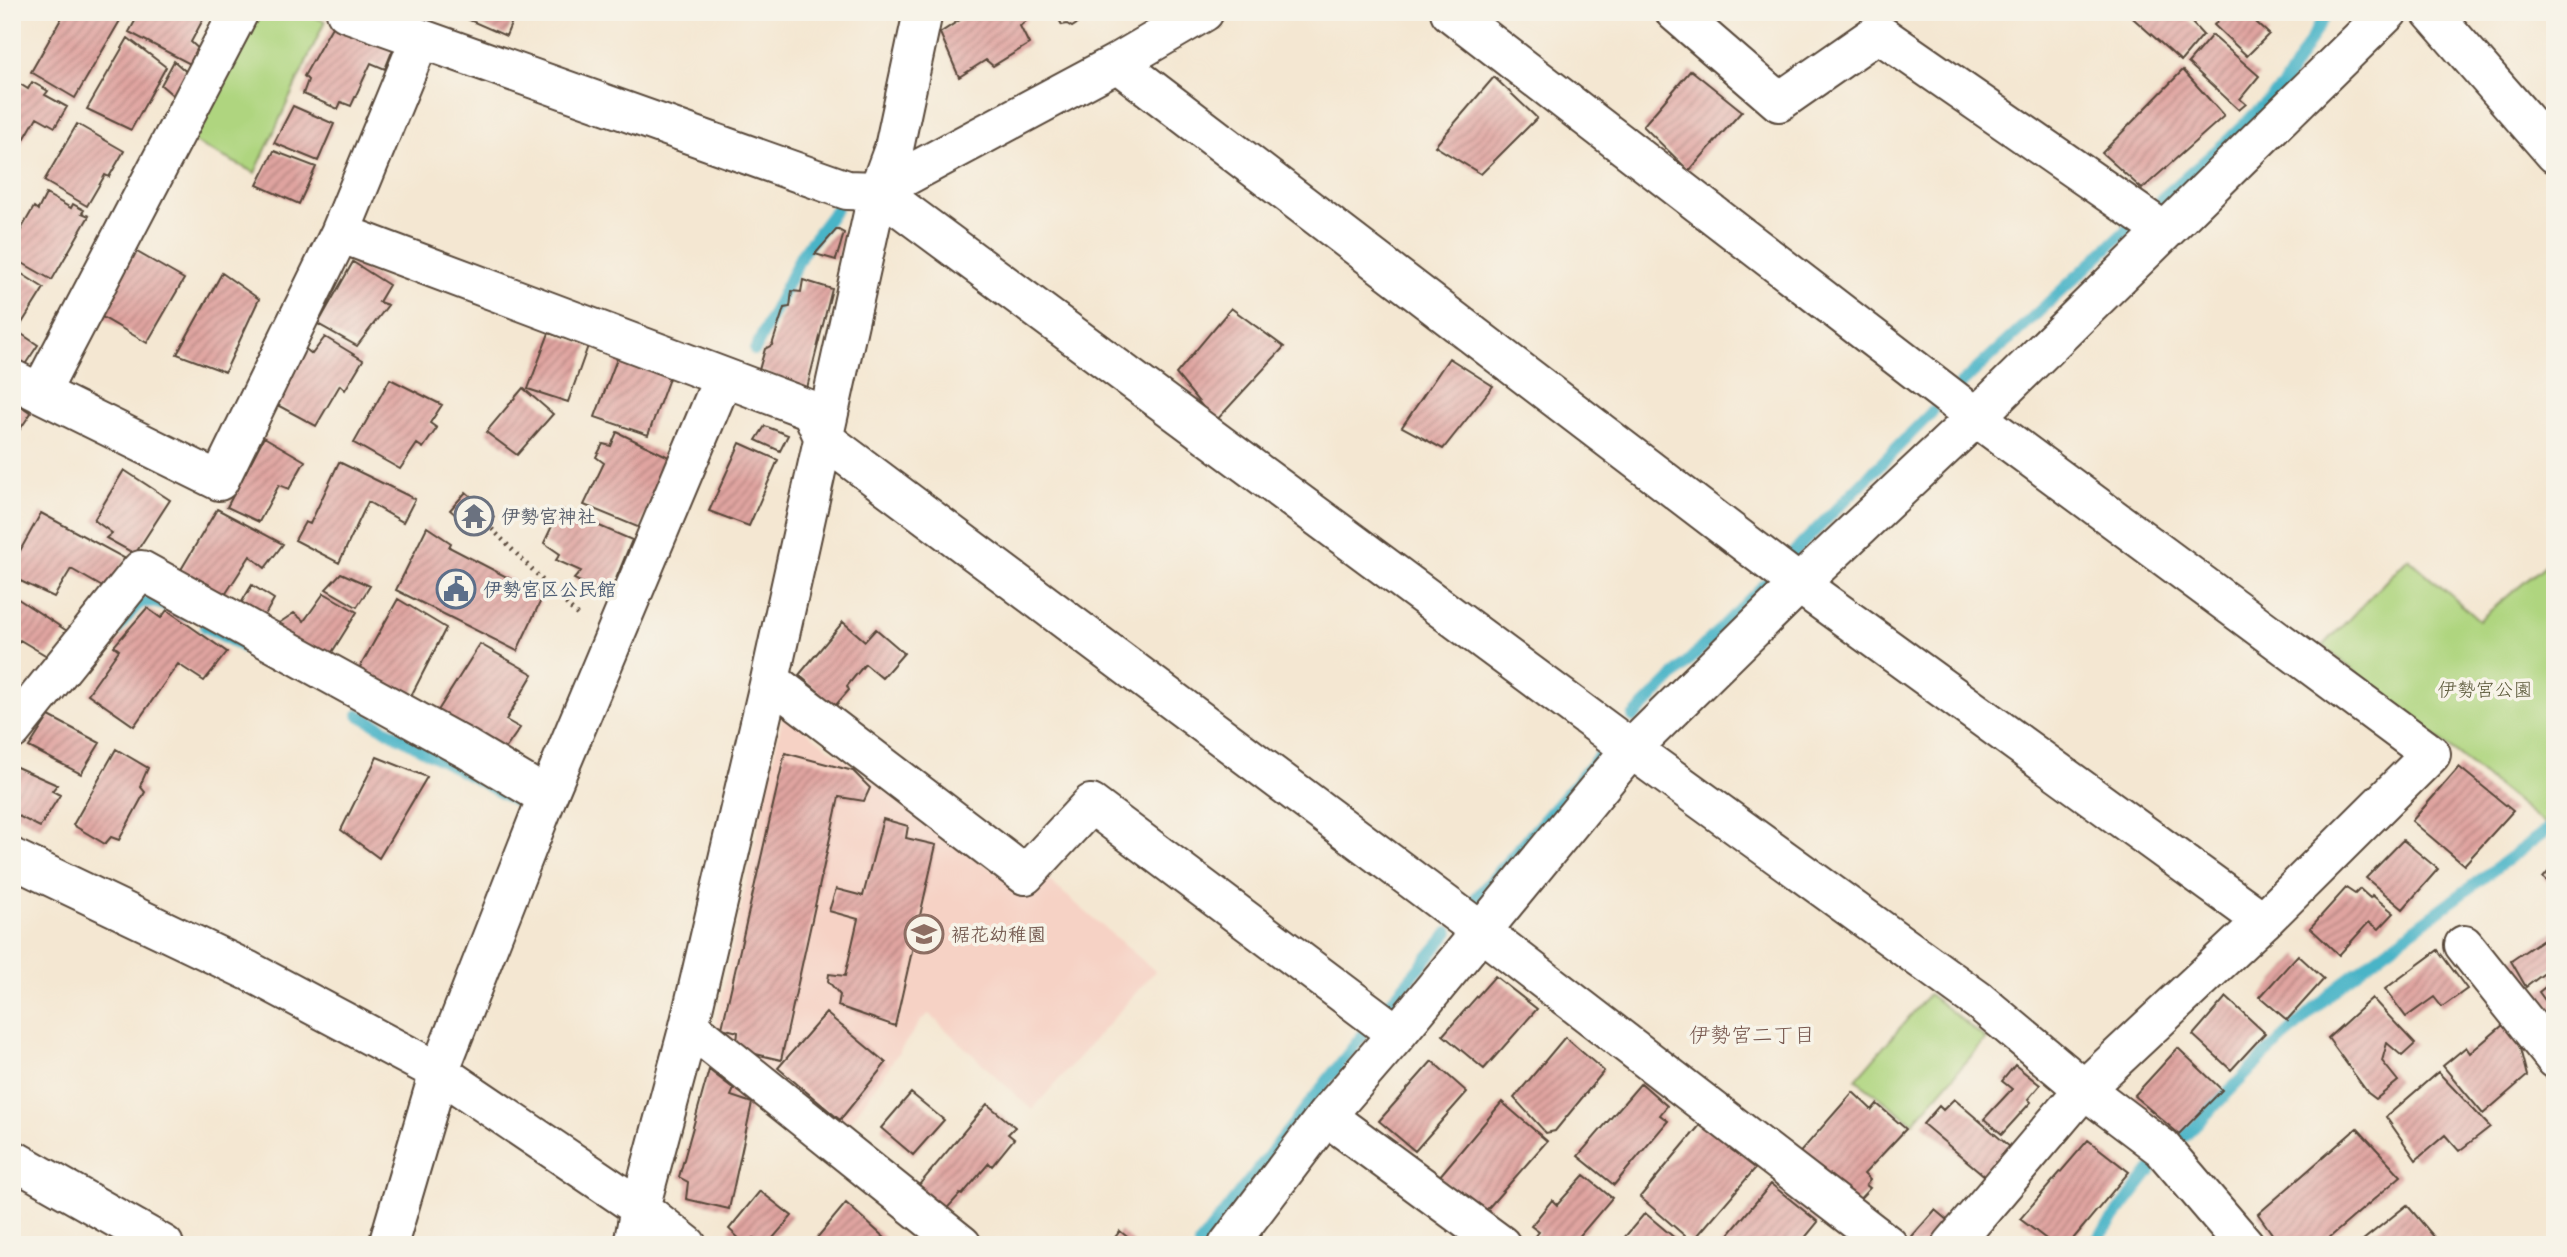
<svg xmlns="http://www.w3.org/2000/svg" width="2567" height="1257" viewBox="0 0 2567 1257" font-family="'Shantell Sans','Klee One',sans-serif">
  <defs>
    <pattern id="building-hatch" width="6" height="6" patternUnits="userSpaceOnUse" patternTransform="scale(1.75)"><rect width="6" height="6" fill="#e0a4a0"/><path d="M-1 1l2-2M0 6l6-6M5 7l2-2" fill="none" stroke="#b78682"/></pattern>
  </defs>
  <rect width="100%" height="100%" fill="#f7f3e8"/>
  <filter id="ink" filterUnits="userSpaceOnUse"><feTurbulence type="fractalNoise" baseFrequency=".0143" numOctaves="2"/><feDisplacementMap in="SourceGraphic" scale="14" xChannelSelector="R" yChannelSelector="G"/><feConvolveMatrix kernelMatrix="1 2 1 2 8 2 1 2 1" color-interpolation-filters="sRGB"/></filter>
  <filter id="wash" filterUnits="userSpaceOnUse"><feTurbulence type="fractalNoise" baseFrequency=".00686" numOctaves="4" result="noise"/><feDisplacementMap in="SourceGraphic" scale="28" xChannelSelector="R" yChannelSelector="G"/><feGaussianBlur stdDeviation="1.57" result="paint"/><feColorMatrix in="noise" values="0 0 0 0 0 0 0 0 0 0 0 0 0 0 0 0 0 1.4 0 .05"/><feComposite in="paint" operator="in"/></filter>
  <g filter="url(#wash)">
    <rect width="100%" height="100%" fill="#f4e7d2"/>
    <path fill="#f6d2c5" d="M783 714 1029 897 1046 878 1155 971 1032 1110 929 1014 922 1019 842 1134 715 1029Z"/>
    <path fill="#afd57f" stroke="#75804e" stroke-width="2" d="M255 12H302L325 21 255 173 186 138Z
      M2555 557V830L2553 831 2323 646 2408 558 2479 620Z
      M1929 994 1986 1039 1913 1123 1856 1079Z"/>
    <g fill="none" stroke-linecap="round" stroke-linejoin="round">
      <path stroke="#49b4c7" stroke-width="12" d="M2161 199 2226 142 2283 86 2327 12
        M755 350 802 254 836 209
        M1961 384 2132 225
        M1792 554 1932 412
        M206 627 264 658
        M116 631C123 623 130 611 139 604 150 597 174 609 184 614
        M359 715 520 803
        M1633 717 1766 583
        M1471 904 1602 753
        M1388 1005 1449 932
        M2185 1136 2262 1058 2342 983 2555 824
        M1199 1245 1362 1036
        M2093 1245 2151 1170"/>
    </g>
    <g id="blocks">
      <path fill="url(#building-hatch)" d="M65 12H125L75 98 31 72Z
        M140 12H207L191 42 202 52 194 66 129 32Z
        M469 12H516L506 36 467 19Z
        M972 12H1023L1027 20 1020 26 1029 44 993 66 986 60 959 77 940 33Z
        M1055 12H1095L1072 27 1067 24 1062 25Z
        M2126 12H2182L2203 35 2181 61Z
        M2225 12H2245L2269 34 2247 56 2214 25Z
        M333 25 393 49 385 69 371 63 351 106 341 102 338 109 303 94 308 80 304 76Z
        M2212 35 2259 76 2240 99 2246 104 2239 110 2188 63Z
        M128 38 166 67 131 130 87 109Z
        M174 61 191 76 175 97 161 85Z
        M1691 70 1742 111 1689 171 1643 126Z
        M2183 70 2224 116 2142 189 2102 153Z
        M1494 77 1537 118 1481 174 1435 146Z
        M15 81 28 89 32 82 48 91 45 95 67 107 55 127 37 117 12 160V85Z
        M293 106 334 124 318 161 274 143Z
        M77 124 124 151 109 177 105 175 87 206 44 181Z
        M274 151 316 167 299 204 257 185Z
        M46 194 71 208 73 204 84 210 82 213 89 216 52 280 12 257V245L34 207 38 210Z
        M837 229 844 233 836 260 815 254Z
        M130 248 184 279 147 343 97 314Z
        M353 262 389 285 379 302 388 305 357 346 318 324Z
        M14 269 44 288 17 331 38 345 22 369 12 363Z
        M222 273 259 299 225 372 177 354Z
        M803 280 832 289 807 388 759 370 765 349 772 345 784 308 790 307 792 291 801 292Z
        M1231 308 1284 347 1215 422 1176 374Z
        M549 333 588 346 568 402 528 389Z
        M325 337 363 360 345 390 340 385 316 426 270 401 303 347 312 354Z
        M618 356 671 373 648 435 595 417Z
        M1449 358 1493 386 1443 449 1402 427Z
        M390 379 442 405 430 423 437 428 423 448 417 444 400 469 354 443Z
        M523 388 553 414 517 455 486 432Z
        M12 400 31 413 12 441Z
        M765 426 788 435 780 451 756 440Z
        M617 432 669 457 640 528 584 505 604 463 596 457 603 444 611 446Z
        M264 437 305 461 289 489 279 485 259 522 227 507Z
        M740 443 778 460 749 526 709 511Z
        M339 462 415 499 403 522 368 502 339 563 295 540 305 522 310 524Z
        M124 470 170 500 135 554 106 538 112 533 94 520Z
        M466 492 494 517 481 531 477 528 474 530 450 510Z
        M217 509 283 544 265 568 250 556 223 598 179 573Z
        M560 509 632 540 609 596 574 579 581 571 556 560 560 554 544 543Z
        M41 513 126 559 106 589 71 569 54 597 12 577V565Z
        M427 527 451 543 449 547 543 596 517 651 396 590Z
        M341 573 370 586 357 607 326 589Z
        M252 585 274 599 261 622 237 610Z
        M324 593 357 612 329 657 270 629 294 613 304 621Z
        M12 595 67 631 47 656 20 640 12 650Z
        M398 599 446 628 410 698 355 676Z
        M147 608 161 618 167 610 227 652 204 681 178 664 134 726 88 694 119 650 114 646Z
        M843 622 865 641 876 629 904 653 882 678 865 664 847 686 849 690 835 706 799 675Z
        M480 644 533 674 506 720 520 728 501 755 434 717Z
        M49 716 100 743 81 774 29 747Z
        M116 749 148 768 140 786 145 792 119 840 111 837 105 844 73 825Z
        M785 753 853 771 870 788 864 801 839 797 781 1060 747 1052 737 1043 738 1032 722 1028Z
        M377 757 427 777 379 858 341 830Z
        M12 765 57 785 52 791 60 795 40 827 12 813Z
        M2459 767 2513 811 2464 865 2412 821Z
        M883 819 908 826 906 838 936 845 895 1026 838 1006 840 995 828 981 829 974 845 976 858 919 829 911 836 889 863 896Z
        M2403 840 2438 869 2403 909 2366 878Z
        M2555 864V888L2543 878Z
        M2346 888 2355 894 2360 889 2370 898 2372 895 2394 913 2379 929 2369 922 2339 955 2310 928Z
        M2555 931V965L2526 987 2511 961Z
        M2438 950 2467 989 2442 1007 2434 997 2406 1017 2385 989Z
        M2298 955 2324 979 2287 1020 2260 997Z
        M2555 971V1014L2539 992 2554 980 2550 974Z
        M1495 976 1537 1009 1484 1069 1443 1035Z
        M2226 997 2265 1033 2231 1070 2193 1035Z
        M2372 998 2415 1044 2402 1056 2387 1043 2382 1061 2398 1081 2376 1099 2368 1093 2328 1038Z
        M826 1013 886 1063 840 1120 778 1068Z
        M2503 1025 2518 1041 2527 1076 2483 1114 2443 1066 2466 1047 2470 1053Z
        M1565 1037 1604 1071 1555 1131 1546 1133 1514 1098Z
        M2178 1048 2222 1090 2179 1134 2134 1096Z
        M1432 1061 1467 1092 1415 1151 1379 1121Z
        M2015 1065 2040 1085 2028 1099 2031 1102 2002 1134 1984 1119 2012 1089 2002 1081Z
        M709 1070 734 1089 731 1096 752 1103 729 1209 686 1199 688 1182 679 1177Z
        M2438 1072 2490 1127 2459 1151 2445 1135 2416 1160 2386 1117Z
        M1641 1083 1667 1106 1660 1115 1668 1121 1614 1185 1578 1156Z
        M1853 1092 1872 1110 1877 1104 1906 1129 1864 1174 1870 1180 1866 1185 1870 1188 1854 1205 1795 1158Z
        M911 1093 944 1120 913 1155 881 1128Z
        M1954 1099 2018 1154 1992 1182 1923 1124 1939 1106 1943 1110Z
        M1502 1102 1547 1141 1483 1214 1439 1177Z
        M987 1104 1015 1127 1008 1134 1014 1139 992 1166 989 1163 962 1195 960 1194 941 1215 913 1192Z
        M1705 1119 1760 1163 1692 1242 1640 1197Z
        M2357 1128 2401 1176 2321 1245H2280L2258 1214Z
        M2088 1140 2129 1172 2068 1245H2054L2020 1219Z
        M1584 1175 1612 1198 1572 1245H1544L1535 1237 1539 1232 1531 1226 1552 1200 1557 1205Z
        M1771 1184 1818 1222 1799 1245H1720Z
        M760 1191 792 1216 767 1245H763L753 1238 745 1244 729 1229Z
        M846 1203 887 1240 884 1245H811Z
        M2407 1205 2441 1245H2365L2362 1241Z
        M1935 1210 1960 1231 1949 1245H1910L1907 1242Z
        M1645 1213 1683 1245H1618Z
        M1120 1231 1137 1245H1109Z"/>
    </g>
  </g>
  <g filter="url(#ink)">
    <use href="#blocks" fill-opacity="0" stroke="#574639" stroke-width="2"/>
    <g fill="none" stroke-linecap="round" stroke-linejoin="round">
      <defs>
        <path id="minor" d="M346 12 847 190 878 191 1117 63 1204 12
          M1450 12 1976 417 2431 754 2263 921 2084 1089 1952 1245
          M1675 12 1779 102 1878 33 2164 231
          M2431 12 2555 154
          M1117 63 1799 584 2263 921
          M878 191 1631 749 1979 1001 2084 1089 2162 1148 2245 1245
          M340 233 811 410 824 439 1482 932 1888 1245
          M12 379 219 481 340 233 420 39
          M40 393 239 12
          M770 680 1025 875 1091 804 1397 1034
          M12 730 141 570 467 749 547 797
          M12 858 249 971 439 1072 640 1208 687 1245
          M2464 945 2555 1059
          M689 1026 962 1245
          M1326 1116 1501 1245
          M12 1159 164 1245
          M388 1245 439 1072 547 797 723 378
          M633 1245 640 1208 689 1026 770 680 878 191 894 148 923 12
          M1228 1245 1326 1116 1397 1034 1631 749 1799 584 1976 417 2388 12"/>
      </defs>
      <use href="#minor" stroke="#574639" stroke-width="42"/>
      <path stroke="#574639" stroke-width="4.5" stroke-dasharray="2 5" stroke-linecap="butt" d="M487 524 580 618"/>
      <use href="#minor" stroke="#fff" stroke-width="38"/>
    </g>
  </g>
  <defs>
    <symbol id="temple-ring" viewBox="-11 -11 22 22"><circle r="9.5" fill="#f7f3e8" stroke="#6b7280" stroke-width="1.5"/><path d="M0-6L5-2H3V0L6.5 2.5H4V6H1.5V3h-3V6H-4V2.5H-6.5L-3 0V-2H-5Z" fill="#6b7280"/></symbol>
    <symbol id="civic-ring" viewBox="-11 -11 22 22"><circle r="9.5" fill="#f7f3e8" stroke="#5c6f8a" stroke-width="1.5"/><path d="M-.6-6.5H3V-4.5H.6V-3L4-1V1h2V6H-6V1h2V-1L-.6-3ZM-1.2 2.5V6h2.4V2.5Z" fill="#5c6f8a"/></symbol>
    <symbol id="school-ring" viewBox="-11 -11 22 22"><circle r="9.5" fill="#f7f3e8" stroke="#8d6e63" stroke-width="1.5"/><path d="M0-5L7-2L0 1L-7-2ZM-4 1L0 2.5L4 1V4Q0 6-4 4Z" fill="#8d6e63"/></symbol>
  </defs>
  <g fill-rule="evenodd">
    <use href="#temple-ring" x="452" y="494" width="44" height="44"/>
    <use href="#civic-ring" x="434" y="567" width="44" height="44"/>
    <use href="#school-ring" x="902" y="912" width="44" height="44"/>
  </g>
  <g text-anchor="middle" dominant-baseline="central" stroke-width="7" stroke-linejoin="round" paint-order="stroke">
    <g font-size="19" font-weight="bold" fill="#5b616d" stroke="#f7f3e8" text-anchor="start">
      <text x="501" y="516">伊勢宮神社</text>
    </g>
    <g font-size="19" font-weight="bold" fill="#4e5e75" stroke="#f7f3e8" text-anchor="start">
      <text x="483" y="589">伊勢宮区公民館</text>
    </g>
    <g font-size="19" fill="#585536" stroke="#f7f3e8">
      <text x="2485" y="689">伊勢宮公園</text>
    </g>
    <g font-size="19" font-weight="bold" fill="#785e54" stroke="#f7f3e8" text-anchor="start">
      <text x="951" y="934">裾花幼稚園</text>
    </g>
    <g font-size="21" fill="#75554c" stroke="#f7f3e8">
      <text x="1752" y="1035">伊勢宮二丁目</text>
    </g>
  </g>
  <rect width="2567" height="1257" fill="none" stroke="#f7f3e8" stroke-width="42"/>
</svg>
